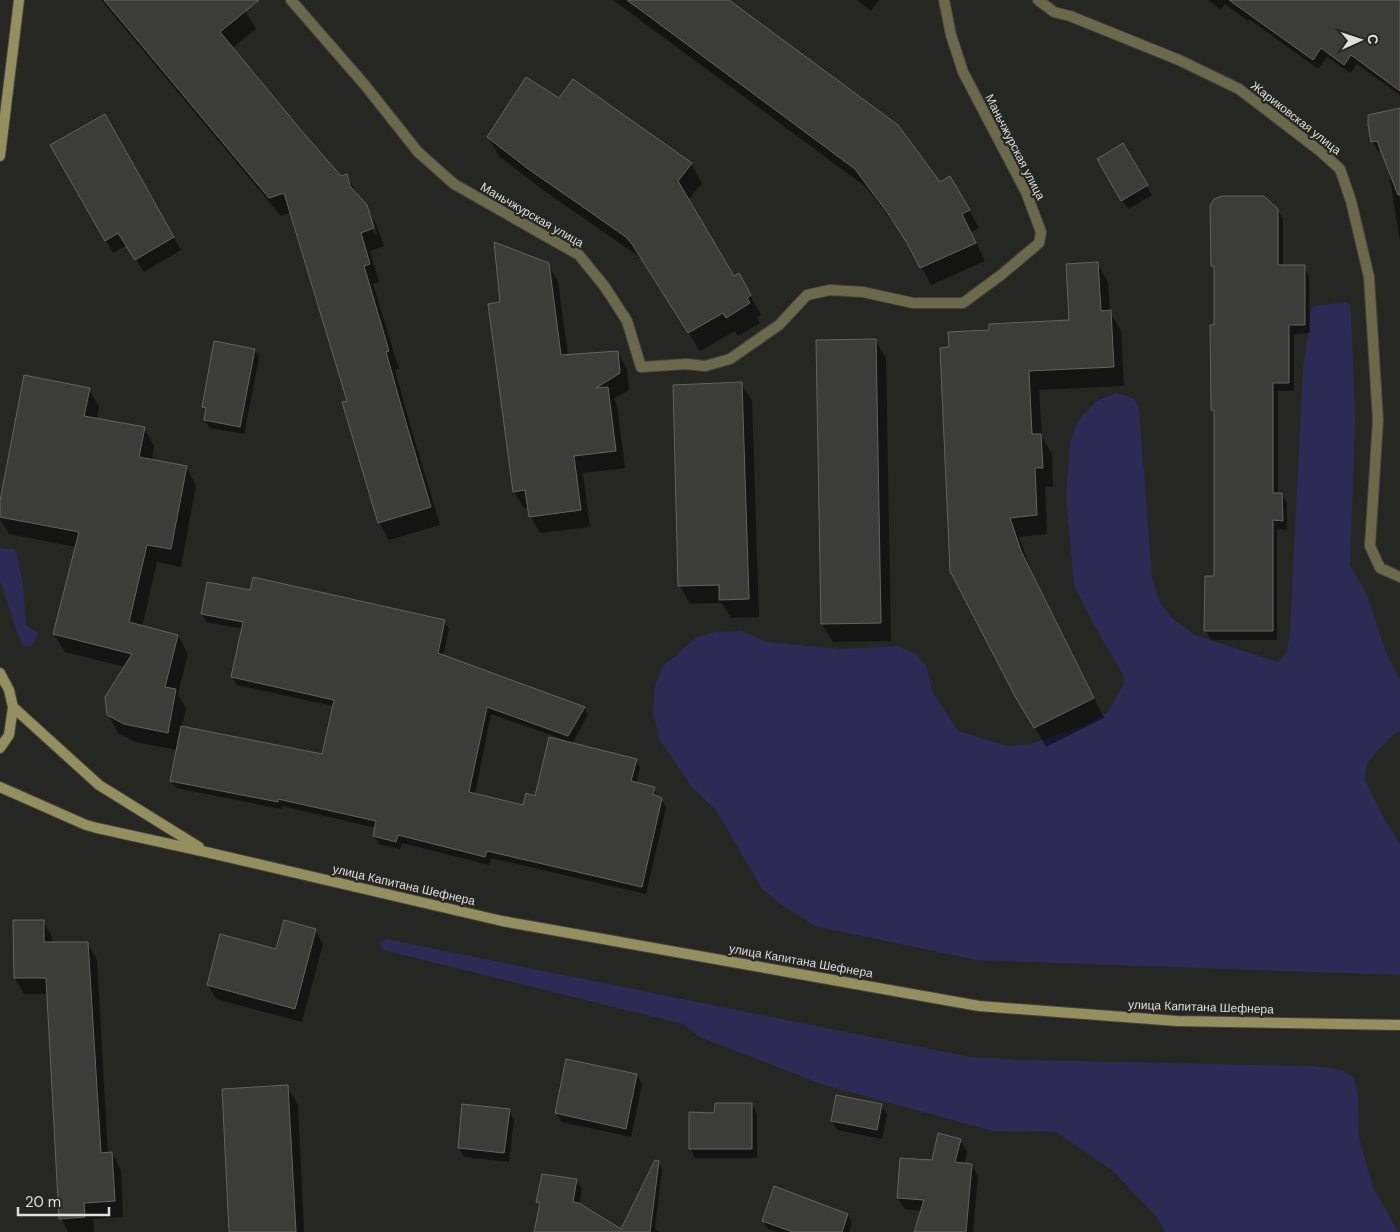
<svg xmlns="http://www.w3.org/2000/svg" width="1400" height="1232" viewBox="0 0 1400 1232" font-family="'DM Sans',sans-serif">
  <rect width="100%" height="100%" fill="#262622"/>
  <path fill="#2f2a55" d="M1346 302 1350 305 1351 314 1355 421 1350 565 1368 597 1385 650 1400 680V730L1387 740 1367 763 1365 780 1385 820 1400 844V975L976 960 815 926 782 905 762 889 716 810 691 786 660 740 653 712 655 686 662 667 697 637 715 632 742 631 766 642 840 649 897 646 916 654 926 665 932 691 958 731 1007 746 1030 744 1083 726 1107 713 1124 684 1123 675 1093 623 1074 585 1066 495 1070 444 1076 424 1083 415 1097 401 1116 393 1125 395 1134 399 1139 408 1152 578 1160 603 1173 619 1195 635 1278 662 1287 652 1290 632 1303 370 1311 310 1315 306Z
    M0 548 14 549 17 553 19 566 23 583 26 624C29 629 34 629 38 633 36 641 32 648 24 646L20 641 0 580Z
    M386 939 970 1057 1026 1060 1313 1066 1342 1070 1353 1077 1358 1093 1359 1137 1372 1185 1398 1232H1165L1156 1216 1112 1170 1056 1132 993 1131 821 1084 700 1037 683 1024 383 950 379 943Z"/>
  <path fill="#0007" fill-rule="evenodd" d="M101 0H237L245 11 256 29 232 48 341 177 346 176 370 214 367 211 375 235 377 234 372 216 376 224 384 246 370 251 379 282 373 284 399 369 395 370 411 428 440 525 389 540 379 522 348 402 291 212 281 216Z
    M613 0H727L940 183 969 210 979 228 971 232 985 261 931 285 913 251 901 233 866 187Z
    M857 0H879L871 11Z
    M1208 0H1400V95L1357 64 1350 73 1327 57 1318 69 1249 19 1248 21 1225 4 1221 10Z
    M560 100 691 164 702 183 688 200 734 278 739 275 761 315 757 317 760 323 738 336 735 331 700 351 645 263 638 256 539 187 499 156 488 137Z
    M1400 110V242L1388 167 1382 150 1378 151 1372 142 1369 125Z
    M104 116 181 250 144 272 127 245 113 253 52 145Z
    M1123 144 1152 195 1128 209 1098 159Z
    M1277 209 1283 219V266L1304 267 1309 276 1310 333 1294 334V391H1278V494H1281L1287 503V530L1277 529V640H1211L1206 631 1215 577V415L1212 410 1216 326V271L1212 266Z
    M1097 263 1108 282 1110 312 1121 331 1124 386 1039 390 1042 437 1052 454 1053 487H1045L1047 534 1019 537 1032 572 1104 718 1046 747 1018 698 950 348 990 331 1071 321Z
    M548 264 558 281 568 356 618 352 627 369 629 390 614 399 617 405 625 468 583 473 590 527 540 533 531 517 529 508H524L514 492 502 303Z
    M875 340 886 358 891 641 833 642 822 624 817 341Z
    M255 350 259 358 244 434 210 428 205 420 206 412 203 407Z
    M741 383 752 401 759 617 731 618 722 603 690 604 680 586Z
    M89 389 99 407 97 419 144 428 154 446 152 461 186 467 196 485 181 567 157 562 142 627 178 636 188 654 178 694 186 708 182 727 323 755 334 706 237 685 232 677 243 629 207 622 202 614 444 621 449 629 443 656 584 708 588 715 572 744 636 760 640 768 636 784 654 789 658 798 661 799 666 807 646 894 491 858 489 865 402 843 400 849 379 844 374 836 376 828 282 806V809L176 788 171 781 177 750 136 742 119 734 108 715 126 667 65 652 54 634 76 547 9 534 0 519V508ZM491 714 565 740 536 797 524 807 475 794Z
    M14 921H43L52 937V943L88 944 97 960 108 1154 112 1153 121 1170 123 1217 93 1219 94 1232H68L61 1218 48 994H24L15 978Z
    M315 930 323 944 302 1022 216 999 208 985Z
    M637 1075 642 1084 631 1137 562 1122 556 1113Z
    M287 1087 298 1105 304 1232H230Z
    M752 1105 757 1114V1158H695L690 1148 715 1114Z
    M881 1105 887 1115 882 1139 837 1130 832 1121Z
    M509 1110 514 1120 509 1162 464 1157 459 1147Z
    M960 1140 967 1152 964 1164 972 1165 978 1176 973 1232H915L922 1211 905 1209 898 1198 933 1162Z
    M658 1162 662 1169 655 1228 659 1232H621Z
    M576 1180 582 1189 575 1228 543 1211 538 1202Z
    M848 1215 852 1222 849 1232H777L768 1229 763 1221Z"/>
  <path fill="#3c3c38" stroke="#64635f" d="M104 0H259L220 32 301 130 341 176 347 174 350 186 367 205 374 228 361 233 370 264 364 266 389 351 386 352 402 409 431 507 378 523 342 402 347 401 284 193 269 198Z
    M627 0H729L898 125 940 182 950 176 970 210 962 214 976 243 920 268 907 243 889 215 855 169Z
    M1229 0H1400V91L1351 55 1344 65 1321 48 1313 60Z
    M526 77 559 98 573 79 692 163 678 181 734 276 739 273 751 295 747 298 750 303 726 318 723 313 688 333 632 244 626 237 527 168 487 137Z
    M1400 108V195H1398L1377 141 1371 142 1368 125V115Z
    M105 114 174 237 135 260 118 233 105 241 50 145Z
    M1123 143 1148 185 1121 201 1097 159Z
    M1222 196H1264L1278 209V265H1305V325H1289V383H1273V493H1282L1283 521 1273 520V631H1204L1205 576H1214V410H1211L1210 325H1214V266H1211L1210 206 1214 199Z
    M494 242 549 263 561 355 618 351 620 373 596 388 608 387 616 451 574 456 581 510 529 517 525 490 513 492 488 304 500 302Z
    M1098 262 1101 311 1111 310 1114 367 1029 371 1032 434H1041L1043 468H1035L1037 515 1010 518 1021 551 1094 698 1034 728 1016 698 950 571 940 348 949 347 948 332 989 330V324L1069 320 1066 264Z
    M876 339 881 623 821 624 816 340Z
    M214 341 255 349 240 427 204 420 206 408 202 407Z
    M24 375 90 388 84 416 145 427 139 457 187 466 171 549 147 545 129 622 178 635 165 687 176 689 168 733 124 724 107 715 105 697 132 654 53 634 79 532 0 517V501Z
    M742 382 749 599 719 600V585L678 586 673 385Z
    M253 577 445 620 438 653 585 707 568 736 487 707 469 792 523 805 526 793 535 796 549 737 637 759 631 781 655 787 653 794 662 798 642 887 487 851 485 857 398 835 396 842 373 836 376 821 278 799V802L170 781 181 726 322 754 334 700 231 677 243 622 201 614 207 582 250 590Z
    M13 920H44V942H88L101 1153 112 1152 115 1201 84 1203 85 1217 59 1219 46 978H14Z
    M284 920 316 929 295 1009 207 985 220 934 276 949Z
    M566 1059 637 1074 626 1129 555 1113Z
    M288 1085 296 1232H229L222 1089Z
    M836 1095 882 1104 877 1130 831 1121Z
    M715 1103H752V1149H689V1112L714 1113Z
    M462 1104 510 1109 504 1153 458 1148Z
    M938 1133 961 1139 955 1162 972 1164 966 1232H914L924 1200 897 1198 900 1158 932 1160Z
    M655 1160 659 1161 650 1232H534L540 1203 536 1202 542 1174 577 1179 573 1202 579 1203 621 1229Z
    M774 1186 848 1214 842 1232H793L762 1221Z"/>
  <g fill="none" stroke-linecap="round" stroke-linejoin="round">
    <defs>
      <path id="street" d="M291 0 364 84 418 152 454 184 579 255 605 287 627 321 641 367 686 364 705 366 730 359 779 325 807 295 830 290 863 292 913 303H963L1001 275 1039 243 1041 232 1026 192 963 72 951 35 944 0
        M1038 0 1054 12 1070 16 1179 60 1239 89 1320 151 1340 169 1351 201 1369 277 1378 420 1370 546 1380 568 1400 577"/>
      <path id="secondary" d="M0 156 19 0
        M0 673 9 690 13 707 9 735 0 748
        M13 707 99 785 199 847
        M0 787 86 825 97 828 206 852 502 921 979 1006 1177 1021 1400 1025"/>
    </defs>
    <use href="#street" stroke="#444440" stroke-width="12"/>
    <use href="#secondary" stroke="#444440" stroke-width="12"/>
    <use href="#street" stroke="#6b694b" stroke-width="10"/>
    <use href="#secondary" stroke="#938f5f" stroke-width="10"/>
  </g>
  <g text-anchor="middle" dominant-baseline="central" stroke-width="4.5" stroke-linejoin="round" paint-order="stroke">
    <g font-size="12" fill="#dfdfdd" stroke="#262622">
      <text transform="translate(1296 118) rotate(38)">Жариковская улица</text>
      <text transform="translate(1015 147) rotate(63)">Маньчжурская улица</text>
      <text transform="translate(532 215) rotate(30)">Маньчжурская улица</text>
      <text transform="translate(404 885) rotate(13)">улица Капитана Шефнера</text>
      <text transform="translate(801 961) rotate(10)">улица Капитана Шефнера</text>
      <text transform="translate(1201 1007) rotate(2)">улица Капитана Шефнера</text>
    </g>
  </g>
  <g transform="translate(1360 40) rotate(87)" stroke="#262622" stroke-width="4" paint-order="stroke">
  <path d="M0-4L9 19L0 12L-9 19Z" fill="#dfdfdd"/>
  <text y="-8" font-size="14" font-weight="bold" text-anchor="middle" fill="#dfdfdd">С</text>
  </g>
  <path d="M18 1207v8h91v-8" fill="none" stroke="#dfdfdd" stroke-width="2.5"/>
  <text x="25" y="1207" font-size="15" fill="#dfdfdd" stroke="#262622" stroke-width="4" paint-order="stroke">20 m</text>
</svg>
